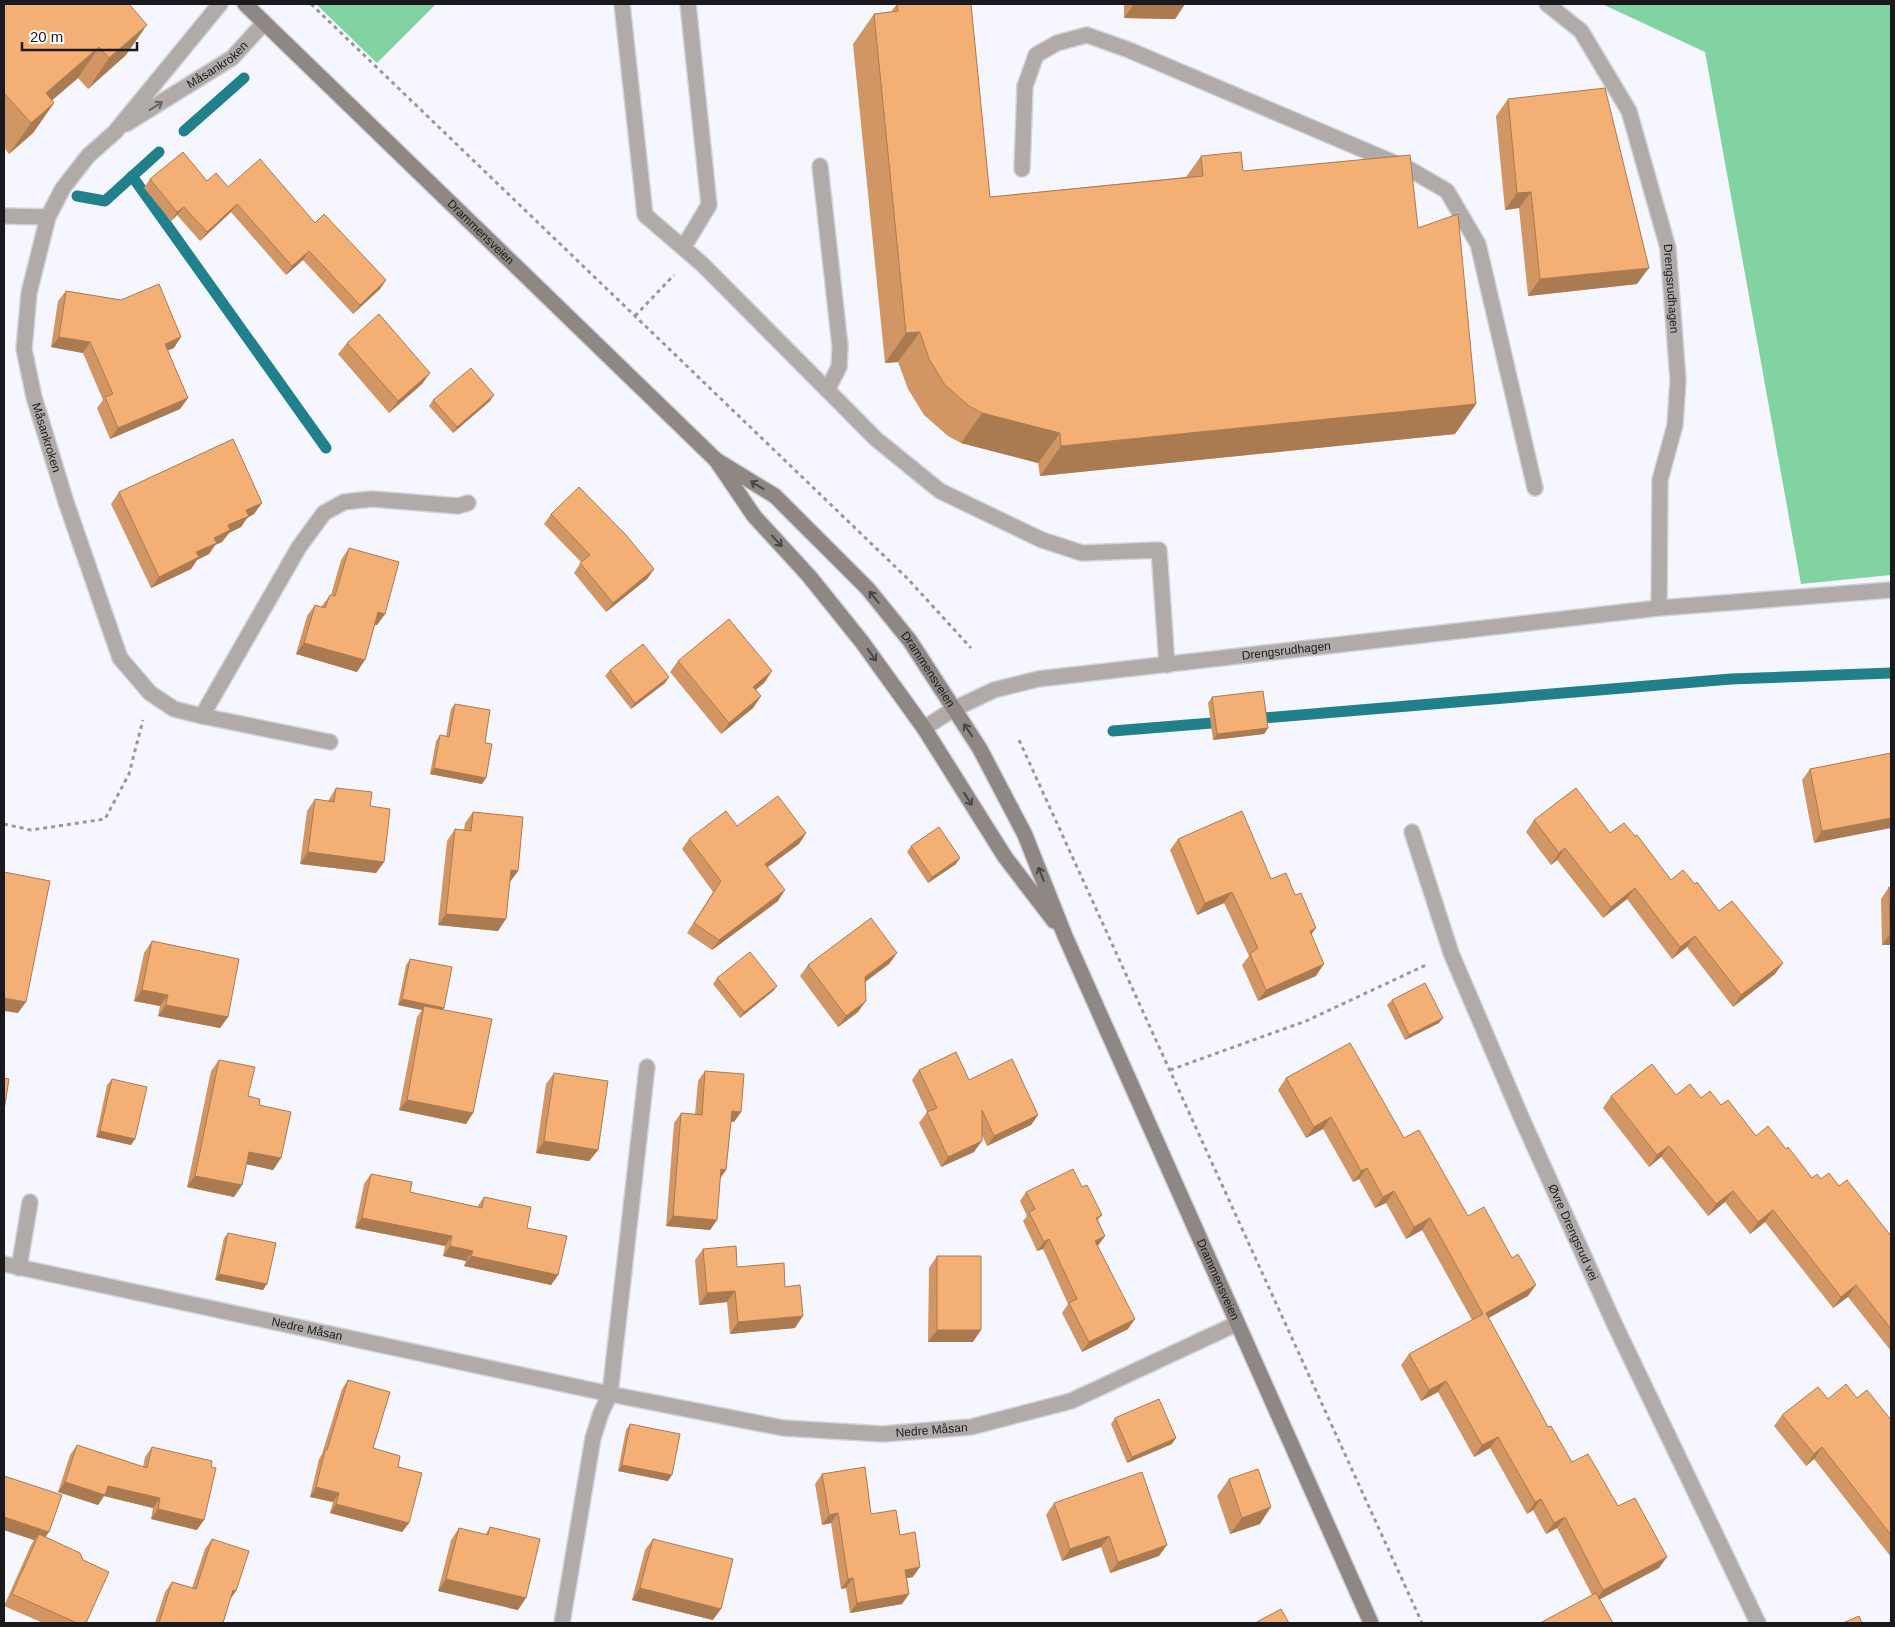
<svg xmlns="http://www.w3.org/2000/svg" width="1895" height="1627" viewBox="0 0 1895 1627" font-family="Arial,sans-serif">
  <rect width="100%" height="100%" fill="#f6f6ff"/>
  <path fill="#81d4a1" d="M316 4H436L377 63Z
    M1602 4H1891V575L1801 584 1705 52Z"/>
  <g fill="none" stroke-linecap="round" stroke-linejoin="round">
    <path stroke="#22808d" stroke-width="11" d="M184 131 244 78
      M132 176 326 448
      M77 196 105 201 159 152
      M1252 719 1731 679 1891 673
      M1113 731 1224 722"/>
    <defs>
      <path id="service" d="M622 4 645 215 702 264 876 439 940 491 1042 540 1082 553 1159 550 1167 665
        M820 166 840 346 839 367 827 390
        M1022 169 1025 86 1036 55 1057 43 1087 35 1129 50 1411 170 1447 191 1478 244 1535 488
        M4 216 48 217
        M683 248 709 205 688 4
        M202 716 299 547 324 513 344 502 372 499 458 506 468 503
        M19 1268 30 1202
        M562 1623 593 1438 601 1413 610 1394"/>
      <g id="minor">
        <path id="s1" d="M220 4 115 132 88 156 63 188 48 217 29 293 24 349 34 397 66 502 120 658 150 693 174 709 202 716 330 742"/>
        <path id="s2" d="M1547 4 1581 31 1629 111 1668 248 1678 380 1675 425 1660 480 1659 608"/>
        <path id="s3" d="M126 124 232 58 264 23"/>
        <path id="s4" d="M924 728 954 709 994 690 1038 679 1659 608 1891 590"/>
        <path id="s5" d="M1412 832 1451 953 1522 1119 1614 1323 1758 1623"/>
        <path id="s6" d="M4 1264 610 1394 783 1428 883 1434 971 1427 1071 1401 1236 1324"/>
        <path d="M610 1394 647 1067"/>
      </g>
      <g id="secondary">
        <path id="s7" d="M245 4 716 460 754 516 809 576 862 642 924 728 1005 857 1054 921"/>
        <path id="s8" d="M716 460 775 496 868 589 910 641 980 749 1025 835 1065 936 1371 1623"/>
      </g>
    </defs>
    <use href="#service" stroke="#d3d3db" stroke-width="18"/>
    <use href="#minor" stroke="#d3d3db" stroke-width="18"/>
    <use href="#secondary" stroke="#d3d3db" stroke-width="18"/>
    <path stroke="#98989f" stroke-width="3" stroke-dasharray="4 4" stroke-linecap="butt" d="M311 4 907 578 971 648
      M635 316 674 275
      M1019 740 1422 1623
      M4 824 31 830 105 819 129 774 143 720
      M1170 1070 1306 1021 1426 965"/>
    <use href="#service" stroke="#b0aba9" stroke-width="15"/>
    <use href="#minor" stroke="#b0aba9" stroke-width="15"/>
    <use href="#secondary" stroke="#8e8784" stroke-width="15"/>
  </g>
  <path fill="#d19664" d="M4 4 126 55 88 89 78 78 52 100 54 103 33 133 9 154 4 147Z
    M897 4 990 197 1186 177 1201 156 1243 171 1418 228 1476 404 1455 434 1040 476 1038 463 961 443 948 436 924 415 908 389 898 362 885 363 853 44 874 14 891 12Z
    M1124 4H1185L1175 19 1124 18Z
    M1508 99 1637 284 1528 296 1519 208 1505 210 1496 116Z
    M150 179 207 181 228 187 315 223 386 280 380 289 353 314 303 260 286 275 231 212 200 241 177 215 171 221 144 188Z
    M66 291 174 348 167 350 188 398 180 409 110 439 97 408 103 400 83 353 51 347 58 301Z
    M347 343 430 373 422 384 389 413 338 354Z
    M433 400 490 401 453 433 429 406Z
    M119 492 262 503 254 514 247 518 241 527 229 533 222 542 215 545 209 554 197 560 191 569 151 588 111 504Z
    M551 514 654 569 647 579 606 612 574 573 581 562 544 524Z
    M349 548 385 614 377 625H375L357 672 296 654 307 616 315 605 321 607 330 595H331L341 560Z
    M678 661 772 671 764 683 756 690 761 696 753 708 721 734 670 672Z
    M610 670 665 683 631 709 605 676Z
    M1212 697 1268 728 1264 734 1213 740 1208 703Z
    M455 704 485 743 482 784 430 774 436 741 440 735 446 736 451 709Z
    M1891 753 1814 843 1802 780 1810 769Z
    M336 788 370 806 384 862 376 873 300 864 307 811 315 799 328 801Z
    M473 812 518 871 510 881 498 931 438 925 447 841 455 829 464 830 465 823Z
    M1534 820 1610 833 1635 836 1671 880 1695 884 1775 974 1733 1007 1687 947 1672 959 1627 899 1603 918 1557 860 1551 865 1526 832Z
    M737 826 806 833 799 844 768 867 778 901 712 950 687 933 713 892 682 849 689 839Z
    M1178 839 1271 879 1311 934 1316 976 1258 1001 1242 965 1249 956 1224 903 1197 915 1170 850Z
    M911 846 956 864 928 883 907 852Z
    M1889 887 1891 945H1882L1881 899Z
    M152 941 228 1017 220 1028 158 1016 160 1006 134 1001 144 953Z
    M897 953 889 964 865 982 858 1012 838 1027 800 976 808 965Z
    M410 959 443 1010 473 1113 466 1124 399 1110 417 1017 422 1010 398 1005 406 965Z
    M717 978 777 986 773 991 740 1018 713 984Z
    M1392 1000 1439 1023 1405 1040 1387 1005Z
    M219 1060 248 1096 259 1105 281 1158 273 1170 246 1164 242 1185 234 1197 187 1187 211 1071Z
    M919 1070 969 1080 1038 1115 1031 1125 987 1146 982 1135 974 1152 941 1167 919 1123 927 1112 912 1080Z
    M705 1071 741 1112 734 1122 731 1121 726 1170 720 1178 717 1220 710 1230 666 1226 674 1123 681 1113 695 1114 698 1081Z
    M554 1073 598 1150 589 1161 536 1153 546 1084Z
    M1286 1078 1404 1138 1468 1216 1528 1296 1488 1318 1548 1427 1572 1462 1618 1506 1659 1568 1600 1599 1592 1595 1557 1528 1546 1534 1533 1510 1527 1514 1490 1448 1474 1457 1438 1392 1421 1401 1401 1365 1409 1354 1472 1320 1422 1230 1406 1239 1386 1203 1375 1208 1359 1179 1353 1182 1323 1129 1306 1138 1278 1090Z
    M112 1079 135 1139 131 1145 96 1137 107 1085Z
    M1676 1095 1701 1098 1721 1105 1756 1136 1786 1149 1812 1178 1821 1179 1839 1186 1891 1236V1351L1848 1297 1833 1308 1765 1222 1750 1234 1725 1202 1708 1216 1661 1157 1649 1167 1603 1108 1611 1096Z
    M371 1174 410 1192 477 1207 484 1197 527 1228 558 1275 551 1285 464 1266 466 1261 443 1256 445 1246 355 1228 364 1184Z
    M1082 1187 1102 1215 1098 1220 1105 1236 1098 1246 1128 1329 1082 1352 1062 1313 1068 1304 1043 1249 1037 1251 1023 1221 1027 1216 1020 1201 1026 1192Z
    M228 1233 263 1290 215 1280 224 1238Z
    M703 1249 737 1267 785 1287 795 1328 730 1334 727 1302 699 1305 695 1260Z
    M937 1256 973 1342H928L929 1268Z
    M348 1380 373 1448 398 1467 409 1523 402 1532 330 1513 333 1502 310 1497 319 1459 322 1454 342 1389Z
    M1857 1398 1891 1420V1557L1814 1459 1806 1466 1774 1426 1782 1415 1828 1399Z
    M1115 1418 1172 1444 1127 1463 1111 1424Z
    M630 1424 668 1481 618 1471 626 1430Z
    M77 1445 143 1467 145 1457 152 1447 197 1530 151 1519 153 1508 104 1496 98 1505 58 1492 70 1455Z
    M822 1474 871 1514 900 1535 913 1577 907 1578 909 1594 902 1604 850 1613 846 1588 841 1589 831 1523 822 1525 815 1484Z
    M4 1476 46 1537 86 1623H43L4 1606 31 1545 34 1540 4 1530Z
    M1229 1479 1260 1524 1230 1534 1217 1496Z
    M1054 1503 1159 1556 1110 1573 1101 1547 1062 1561 1046 1515Z
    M490 1527 518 1610 438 1591 451 1540 459 1528 485 1535Z
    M212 1539 230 1599 223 1623H155L165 1592 172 1582 192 1588 205 1549Z
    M653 1539 713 1620 632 1600 645 1550Z"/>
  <path fill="#aa7a51" d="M1134 4H1185L1175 19 1124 18Z
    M147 25 126 55 88 89 109 58Z
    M99 47 78 78 28 121 46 93Z
    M54 103 33 133 9 154 31 123Z
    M1531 192 1519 208 1505 210 1517 193Z
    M237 204 231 212 200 241 207 232Z
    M184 207 177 215 171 221 177 212Z
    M309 251 303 260 286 275 292 266Z
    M1649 268 1637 284 1528 296 1540 279Z
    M386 280 380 289 353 314 360 305Z
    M920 332 898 362 885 363 906 333Z
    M59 337 90 342 83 353 51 347Z
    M181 337 174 348 157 355 165 344Z
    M430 373 422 384 389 413 398 401Z
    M494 395 490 401 453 433 457 427Z
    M188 398 180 409 110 439 118 428Z
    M1476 404 1455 434 1040 476 1061 446Z
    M982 413 1060 433 1038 463 961 443Z
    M262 503 254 514 247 518 241 527 229 533 222 542 215 545 209 554 197 560 191 569 151 588 159 577 196 552 214 538 228 525 246 510Z
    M654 569 647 579 606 612 613 603Z
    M378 612 385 614 377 625 370 624Z
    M304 643 365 660 357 672 296 654Z
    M772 671 764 683 745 698 753 687Z
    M669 677 665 683 631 709 635 703Z
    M761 696 753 708 721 734 729 723Z
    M1268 728 1264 734 1213 740 1217 734Z
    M434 768 486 778 482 784 430 774Z
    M1891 818V828L1814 843 1822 831Z
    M806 833 799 844 758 874 765 864Z
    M1565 848 1557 860 1551 865 1559 853Z
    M308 852 384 862 376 873 300 864Z
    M960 858 956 864 928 883 932 877Z
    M511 870 518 871 510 882Z
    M1635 888 1627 899 1603 918 1611 907Z
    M785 890 778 901 712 950 719 940Z
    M1232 892 1224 903 1197 915 1205 903Z
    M446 914 506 919 498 931 438 925Z
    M1316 928 1308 939 1310 931Z
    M1890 934H1891V945H1882Z
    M1695 936 1687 947 1672 959 1680 947Z
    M897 953 889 964 857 988 865 977Z
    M1783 963 1775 974 1733 1007 1741 995Z
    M1324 964 1316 976 1258 1001 1266 990Z
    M777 986 773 991 740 1018 744 1012Z
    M142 990 168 995 160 1006 134 1001Z
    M4 998 26 1002 18 1013 4 1011Z
    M402 999 444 1008 440 1014 424 1006 422 1010 398 1005Z
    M866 1001 858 1012 838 1027 846 1016Z
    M166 1005 228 1017 220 1028 158 1016Z
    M1443 1018 1439 1023 1405 1040 1409 1035Z
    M407 1100 473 1113 466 1124 399 1110Z
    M732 1111 741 1112 734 1122 725 1121Z
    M1038 1115 1031 1125 987 1146 994 1136Z
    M1331 1117 1323 1129 1306 1138 1314 1127Z
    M100 1131 135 1139 131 1145 96 1137Z
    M544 1141 598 1150 589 1161 536 1153Z
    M982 1141 974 1152 941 1167 948 1157Z
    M1669 1146 1661 1157 1649 1167 1657 1155Z
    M249 1152 281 1158 273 1170 241 1163Z
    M1367 1168 1359 1179 1353 1182 1361 1171Z
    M721 1169 726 1170 719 1180Z
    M195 1176 242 1185 234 1197 187 1187Z
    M1394 1191 1386 1203 1375 1208 1383 1197Z
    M1733 1191 1725 1202 1708 1216 1716 1204Z
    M1773 1210 1765 1222 1750 1234 1758 1222Z
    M673 1216 717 1220 710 1230 666 1226Z
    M362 1218 452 1236 445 1246 355 1228Z
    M1430 1218 1422 1230 1406 1239 1414 1227Z
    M1105 1236 1098 1245 1088 1250 1095 1241Z
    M1049 1239 1043 1249 1037 1251 1044 1242Z
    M450 1246 473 1251 466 1261 443 1256Z
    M471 1256 558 1275 551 1285 464 1266Z
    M219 1274 267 1284 263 1290 215 1280Z
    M1536 1285 1528 1296 1478 1324 1486 1313Z
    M1856 1285 1848 1297 1833 1308 1841 1297Z
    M735 1291 727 1302 699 1305 707 1293Z
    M803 1316 795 1328 730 1334 738 1322Z
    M1135 1319 1128 1329 1082 1352 1089 1342Z
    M937 1330H981L973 1342H928Z
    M1446 1381 1438 1392 1421 1401 1429 1390Z
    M1498 1437 1490 1448 1474 1457 1482 1445Z
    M1176 1438 1172 1444 1127 1463 1132 1457Z
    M1822 1447 1814 1459 1806 1466 1814 1454Z
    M622 1465 672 1475 668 1481 618 1471Z
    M65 1482 108 1486 160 1498 153 1508 104 1496 98 1505 58 1492Z
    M316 1487 339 1493 333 1502 310 1497Z
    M1541 1499 1533 1510 1527 1514 1535 1502Z
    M336 1504 409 1523 402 1532 330 1513Z
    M1271 1507 1260 1524 1230 1534 1242 1518Z
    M158 1509 204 1520 197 1530 151 1519Z
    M838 1513 831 1523 822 1525 829 1515Z
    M4 1517 49 1532 42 1542 39 1534 34 1540 4 1530Z
    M1565 1517 1557 1528 1546 1534 1554 1523Z
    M1109 1536 1101 1547 1062 1561 1070 1549Z
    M1167 1545 1159 1556 1110 1573 1118 1562Z
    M1667 1557 1659 1568 1595 1602 1603 1590Z
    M920 1567 913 1577 898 1580 905 1570Z
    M853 1578 846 1588 841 1589 848 1579Z
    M446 1579 526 1598 518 1610 438 1591Z
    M640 1588 721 1609 713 1620 632 1600Z
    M233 1590 236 1591 229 1601Z
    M909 1594 902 1604 850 1613 857 1603Z"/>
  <path fill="#f3af74" stroke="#aa7a51" d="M4 4H129L147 25 109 58 99 47 46 93 54 103 31 123 4 93Z
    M897 4H971L990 197 1203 176 1201 156 1241 152 1243 171 1410 155 1418 228 1458 214 1476 404 1061 446 1060 433 982 413 969 406 945 385 929 359 920 332 906 333 874 14 898 11Z
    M1605 88 1649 268 1540 279 1531 192 1517 193 1508 99Z
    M183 152 207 181 216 173 228 187 260 159 315 223 324 214 386 280 360 305 309 251 292 266 237 204 207 232 184 207 177 212 150 179Z
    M159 284 181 337 165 344 188 398 118 428 105 397 113 394 90 342 59 337 66 291 121 300Z
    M379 314 430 373 398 401 347 343Z
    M471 368 494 395 457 427 433 400Z
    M233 439 262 503 246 510 249 516 228 525 230 530 214 538 217 543 196 552 199 557 159 577 119 492Z
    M579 487 626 535 654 569 613 603 580 563 590 555 551 514Z
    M349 548 399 562 385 614 378 612 365 660 304 643 315 605 325 608 330 595 335 596Z
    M729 619 772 671 753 687 761 696 729 723 678 661Z
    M643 644 669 677 635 703 610 670Z
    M1263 691 1268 728 1217 734 1212 697Z
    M455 704 490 710 485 743 492 744 486 778 434 768 440 735 449 737Z
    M1891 753V818L1822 831 1810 769Z
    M336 788 372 792 370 806 390 809 384 862 308 852 315 799 334 802Z
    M1576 788 1610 833 1624 823 1635 836 1637 835 1671 880 1683 870 1695 884 1697 882 1719 911 1732 901 1783 963 1741 995 1695 936 1680 947 1635 888 1611 907 1565 848 1559 853 1534 820Z
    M778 796 806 833 765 864 785 890 719 940 694 923 721 881 689 839 726 811 737 826Z
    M1242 811 1271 879 1286 873 1295 895 1301 893 1316 928 1310 931 1324 964 1266 990 1250 954 1258 948 1232 892 1205 903 1178 839Z
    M473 812 523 817 518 871 511 870 506 919 446 914 455 829 471 831Z
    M939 827 960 858 932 877 911 846Z
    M4 872 50 881 26 1002 4 998Z
    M1889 887H1891V934H1890Z
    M871 918 897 953 865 977 866 1001 846 1016 808 965Z
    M152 941 239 959 228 1017 166 1005 168 995 142 990Z
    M750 952 777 986 744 1012 717 978Z
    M410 959 452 967 444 1008 402 999Z
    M1425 983 1443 1018 1409 1035 1392 1000Z
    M424 1006 492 1019 473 1113 407 1100Z
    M1350 1043 1404 1138 1419 1130 1468 1216 1484 1207 1512 1258 1518 1254 1536 1285 1486 1313 1548 1427 1551 1426 1572 1462 1588 1454 1618 1506 1635 1498 1667 1557 1603 1590 1565 1517 1554 1523 1541 1499 1535 1502 1498 1437 1482 1445 1446 1381 1429 1390 1409 1354 1483 1314 1430 1218 1414 1227 1394 1191 1383 1197 1367 1168 1361 1171 1331 1117 1314 1127 1286 1078Z
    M956 1052 969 1080 1012 1059 1038 1115 994 1136 982 1110V1141L948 1157 927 1112 937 1108 919 1070Z
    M219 1060 255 1067 248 1096 260 1099 259 1105 291 1112 281 1158 249 1152 242 1185 195 1176Z
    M1652 1064 1676 1095 1690 1084 1701 1098 1710 1091 1721 1105 1728 1100 1756 1136 1768 1126 1786 1149 1788 1147 1812 1178 1817 1174 1821 1179 1829 1173 1839 1186 1847 1180 1891 1236V1329L1856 1285 1841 1297 1773 1210 1758 1222 1733 1191 1716 1204 1669 1146 1657 1155 1611 1096Z
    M705 1071 744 1074 741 1112 732 1111 726 1170 721 1169 717 1220 673 1216 681 1113 702 1115Z
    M554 1073 608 1081 598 1150 544 1141Z
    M4 1078 9 1079 4 1110Z
    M112 1079 147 1087 135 1139 100 1131Z
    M1073 1169 1082 1187 1087 1185 1102 1215 1096 1218 1105 1236 1095 1241 1135 1319 1089 1342 1069 1303 1077 1299 1049 1239 1044 1242 1029 1212 1035 1209 1026 1192Z
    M371 1174 412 1182 410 1192 482 1208 484 1197 531 1207 527 1228 567 1236 558 1275 471 1256 473 1251 450 1246 452 1236 362 1218Z
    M228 1233 276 1243 267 1284 219 1274Z
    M736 1246 737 1267 784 1263 785 1287 800 1285 803 1316 738 1322 735 1291 707 1293 703 1249Z
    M937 1256H981V1330H937Z
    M348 1380 390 1392 373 1448 400 1456 398 1467 422 1473 409 1523 336 1504 339 1493 316 1487 325 1450H327Z
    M1846 1384 1857 1398 1867 1390 1891 1420V1535L1822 1447 1814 1454 1782 1415 1818 1387 1828 1399Z
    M1159 1399 1176 1438 1132 1457 1115 1418Z
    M630 1424 680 1434 672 1475 622 1465Z
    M77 1445 147 1468 152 1447 212 1461 211 1467 216 1468 204 1520 158 1509 160 1498 108 1486 105 1495 65 1482Z
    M865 1467 871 1514 896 1510 900 1535 915 1532 920 1567 905 1570 909 1594 857 1603 853 1578 848 1579 838 1513 829 1515 822 1474Z
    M1258 1469 1271 1507 1242 1518 1229 1479Z
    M1142 1472 1167 1545 1118 1562 1109 1536 1070 1549 1054 1503Z
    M4 1476 62 1495 49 1532 4 1517Z
    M490 1527 540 1539 526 1598 446 1579 459 1528 488 1535Z
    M39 1534 80 1553 83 1560 109 1572 86 1623H77L12 1594Z
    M212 1539 249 1551 236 1591 233 1590 223 1623H159L172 1582 196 1589Z
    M653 1539 733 1559 721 1609 640 1588Z
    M1596 1593 1613 1623H1540Z
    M1281 1609 1289 1623H1255Z
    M1859 1616 1862 1623H1843Z"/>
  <defs><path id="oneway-shaft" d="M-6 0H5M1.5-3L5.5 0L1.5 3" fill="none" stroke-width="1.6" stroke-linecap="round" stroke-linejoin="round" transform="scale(1.25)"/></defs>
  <use stroke="#656264" href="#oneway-shaft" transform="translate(156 106) rotate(-32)"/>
  <g stroke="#484647">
    <use href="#oneway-shaft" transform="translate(757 485) rotate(-149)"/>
    <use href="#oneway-shaft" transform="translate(777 541) rotate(47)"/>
    <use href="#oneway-shaft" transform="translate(874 597) rotate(-129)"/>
    <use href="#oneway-shaft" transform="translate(872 655) rotate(54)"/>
    <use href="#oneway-shaft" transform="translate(968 730) rotate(-124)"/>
    <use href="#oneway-shaft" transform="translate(968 799) rotate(58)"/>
    <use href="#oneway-shaft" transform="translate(1041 874) rotate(-112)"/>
  </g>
  <g text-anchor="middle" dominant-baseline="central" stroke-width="5" stroke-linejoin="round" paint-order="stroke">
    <g font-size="12" fill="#1a1a1e" stroke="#fff">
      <text stroke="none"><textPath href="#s3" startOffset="109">Måsankroken</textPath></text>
      <text stroke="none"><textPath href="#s7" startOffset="328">Drammensveien</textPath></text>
      <text stroke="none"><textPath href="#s2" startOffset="320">Drengsrudhagen</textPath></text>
      <text stroke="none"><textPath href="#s1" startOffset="501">Måsankroken</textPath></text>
      <text stroke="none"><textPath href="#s4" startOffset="375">Drengsrudhagen</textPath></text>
      <text stroke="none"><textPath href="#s8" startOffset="301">Drammensveien</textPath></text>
      <text stroke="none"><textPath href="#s5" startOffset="432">Øvre Drengsrud vei</textPath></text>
      <text stroke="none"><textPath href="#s8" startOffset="978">Drammensveien</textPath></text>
      <text stroke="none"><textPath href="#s6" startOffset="310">Nedre Måsan</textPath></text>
      <text stroke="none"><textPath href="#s6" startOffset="945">Nedre Måsan</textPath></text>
    </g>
  </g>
  <rect width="1895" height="1627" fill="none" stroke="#1a1a1e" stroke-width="10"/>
  <path d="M22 42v8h115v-8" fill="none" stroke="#1a1a1e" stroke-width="2.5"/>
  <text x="30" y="42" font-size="15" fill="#1a1a1e" stroke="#ffffff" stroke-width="4" paint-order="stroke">20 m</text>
</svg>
